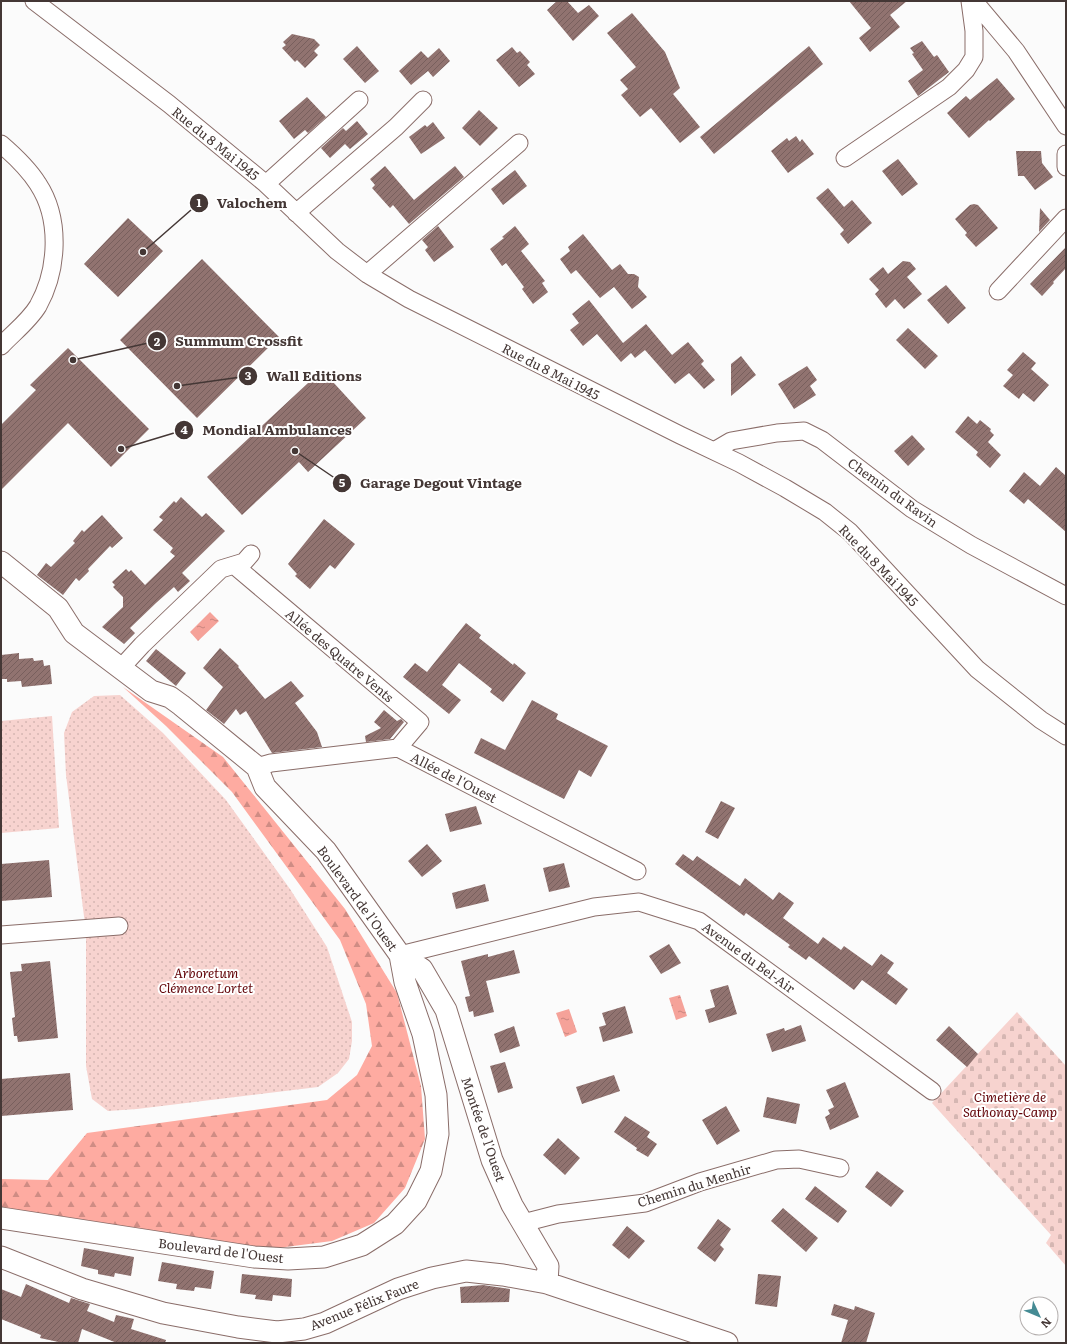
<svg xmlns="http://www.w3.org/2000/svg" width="1067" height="1344" viewBox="0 0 1067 1344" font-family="Literata,serif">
  <defs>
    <pattern id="green-dots" width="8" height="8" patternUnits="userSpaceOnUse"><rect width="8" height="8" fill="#f7d3cf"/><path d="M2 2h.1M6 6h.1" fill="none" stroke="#d5b6b2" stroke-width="1.8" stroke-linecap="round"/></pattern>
    <pattern id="forest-firs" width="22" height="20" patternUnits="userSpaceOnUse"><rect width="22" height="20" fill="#feaba1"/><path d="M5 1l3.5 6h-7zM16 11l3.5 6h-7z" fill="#cf8c84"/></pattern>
    <pattern id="cemetery-stones" width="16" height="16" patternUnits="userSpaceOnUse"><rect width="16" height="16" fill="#f7d3cf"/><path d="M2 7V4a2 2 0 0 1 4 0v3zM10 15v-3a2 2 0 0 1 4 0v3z" fill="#d5b6b2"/></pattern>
    <pattern id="water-ripples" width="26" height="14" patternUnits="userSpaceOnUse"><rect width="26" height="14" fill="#f5a299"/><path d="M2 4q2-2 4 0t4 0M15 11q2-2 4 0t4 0" fill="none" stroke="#c8857e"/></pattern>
    <pattern id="building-hatch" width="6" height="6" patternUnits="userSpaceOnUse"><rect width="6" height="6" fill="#917370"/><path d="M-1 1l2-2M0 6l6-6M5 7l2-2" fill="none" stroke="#785f5d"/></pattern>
  </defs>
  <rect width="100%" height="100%" fill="#fbfbfb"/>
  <path fill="url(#green-dots)" d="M120 695 163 733 226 800 290 889 327 947 352 1022V1041L349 1059 338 1073 318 1087 137 1109 108 1111 92 1099 86 1066V932L66 775 64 733 72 712 94 696Z
    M52 716 59 828 1 833V721Z"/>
  <path fill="url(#forest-firs)" d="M123 687 223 757 345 909 397 993 421 1086 425 1139 405 1188 374 1223 332 1241 270 1249 1 1210V1179L48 1180 87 1133 327 1100 357 1075 372 1046 366 1004 340 940 232 792 166 726Z"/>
  <path fill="url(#cemetery-stones)" d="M1017 1012 1066 1066V1266L1046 1243 1051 1235 932 1103Z"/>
  <path fill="url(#water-ripples)" d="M210 612 219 621 198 641 190 632Z
    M680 995 687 1016 676 1020 669 998Z
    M569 1009 577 1032 565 1037 556 1013Z"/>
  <path fill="url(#building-hatch)" d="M557 1H567L578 13 589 5 599 16 573 41 547 10Z
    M849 1H907L890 15 900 27 870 52 859 38 871 28Z
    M632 13 665 52 680 88 673 94 700 127 680 143 651 108 640 117 621 95 628 89 620 80 636 67 607 33Z
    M292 34 314 39 320 45 314 51 318 55 305 68 297 60 295 62 282 48 286 45 283 42Z
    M922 41 934 57 937 55 949 72 918 96 908 81 923 70 912 54 914 53 910 48Z
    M357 46 379 71 365 83 343 59Z
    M809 46 823 64 714 154 700 137Z
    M512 47 517 53 520 51 530 62 527 65 535 74 519 87 496 60Z
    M439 48 450 61 433 77 428 71 411 85 399 71 421 51 428 58Z
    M997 78 1015 99 990 121 989 120 969 138 947 113 966 96 970 100Z
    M307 97 326 117 308 133 305 130 294 139 279 121Z
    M479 110 498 128 480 146 462 128Z
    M357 121 368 134 350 149 345 144 330 158 321 148 343 128 346 131Z
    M433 122 445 138 421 154 409 137 425 125 427 127Z
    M796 136 800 142 802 139 814 154 788 173 771 151 787 138 789 141Z
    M1016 151H1041L1042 163 1053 177 1035 190 1024 176H1018Z
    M898 159 918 184 902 196 882 171Z
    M385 166 414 200 455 166 464 177 409 224 393 205 390 208 372 188 375 185 370 179Z
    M515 170 527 186 503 205 491 189Z
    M828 188 844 207 852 200 872 223 848 244 840 234 844 230 816 198Z
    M974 204 978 205 998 228 976 247 965 235 967 233 955 219 970 205Z
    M1040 208 1050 220 1039 232Z
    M128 218 163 251 118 297 84 264Z
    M438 226 454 247 434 262 425 250 428 247 422 240Z
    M515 226 529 244 521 251 545 281 542 283 548 292 533 304 522 289 524 287 506 263 502 266 490 249 504 238 502 237Z
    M583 234 612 270 620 264 628 274H634L639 277 638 287 647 297 632 309 614 287 600 298 576 270 571 274 560 259 570 251 568 247Z
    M1066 247V268L1053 282 1054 283 1042 296 1030 284Z
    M202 259 279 337 197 418 120 340Z
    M903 261 910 262 916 269 907 277 922 294 904 309 895 299 886 308 875 294 879 290 869 279 883 267 888 274Z
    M946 285 966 308 948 324 927 300Z
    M589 300 623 343 646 324 672 355 688 342 704 361 701 364 715 380 704 389 689 373 675 384 645 350 635 358 631 353 621 362 597 334 583 346 570 330 579 323 572 314Z
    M908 328 938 356 925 369 896 340Z
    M68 348 149 429 111 467 68 423 1 490V425L36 390 30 385Z
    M1023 352 1036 363 1031 369 1049 385 1034 402 1023 393 1019 399 1003 386 1013 375 1007 370Z
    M741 356 756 375 731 396V364Z
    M807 366 817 380 810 386 816 395 794 409 778 384Z
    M322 370 366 418 308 472 299 462 242 515 207 477Z
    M968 416 977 424 980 420 991 429 990 431 994 435 988 442 1001 455 990 468 976 455 978 452 955 432Z
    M912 435 925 449 908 466 894 451Z
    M1056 467 1066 476V532L1028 499 1024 504 1009 491 1024 472 1040 486Z
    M181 497 202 517 206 513 225 531 182 573 190 581 178 592 174 587 156 603 130 628 135 633 124 644 102 627 123 607V597L113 587 115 585 112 582 126 569 129 572 131 570 145 585 175 556 170 552 173 548 153 530 163 520 159 517 174 501 176 503Z
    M102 515 123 538 112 548 110 546 88 569 89 571 79 581 76 578 63 595 37 575 46 563 51 567 75 543 73 541 82 530 84 532Z
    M324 519 355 544 335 569 330 565 310 589 295 576 297 574 288 564Z
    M466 623 481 635 479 638 513 665 514 663 526 673 503 702 490 692 492 689 459 663 442 685 461 700 449 714 403 677 415 663 427 672Z
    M220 648 239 666 238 667 265 699 291 681 304 696 295 703 317 732 322 747 272 753 246 711 240 715 236 709 224 724 206 710 223 687 203 668Z
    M156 649 186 673 176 686 146 661Z
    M19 653V659L33 658 34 661 43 660 44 666 50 665 52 684 22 687 21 681 7 682V679H1V655Z
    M532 700 558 714 556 719 608 746 591 777 579 770 564 799 474 753 481 738 505 750Z
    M384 710 397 721 401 719 404 722 390 739 366 742 365 736 381 728 374 722Z
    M721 801 735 808 718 839 705 832Z
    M476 806 482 824 450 832 445 814Z
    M427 844 442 861 422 877 408 861Z
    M683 854 693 861 697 856 740 886 745 878 773 900 779 892 794 903 783 918 818 944 823 937 841 950 844 946 872 966 881 954 894 963 887 973 908 989 896 1005 862 980 854 990 809 956 806 960 788 947 790 945 746 913 744 916 675 864Z
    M49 860 52 897 1 901V864Z
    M564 863 570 887 549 892 543 868Z
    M485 884 489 901 456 909 452 893Z
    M669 944 681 963 661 974 649 956Z
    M514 950 520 973 486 981 494 1012 474 1017 473 1011 469 1012 465 997 470 996 461 961 488 954V957Z
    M50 961 58 1038 18 1042 17 1036H14L12 1018 15 1017 10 972 22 971 21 964Z
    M728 985 737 1014 709 1023 705 1010 715 1007 710 990Z
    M625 1006 633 1033 603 1042 599 1027 606 1025 602 1013Z
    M801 1025 806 1041 772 1052 766 1034 784 1028 785 1031Z
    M514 1026 520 1046 500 1053 494 1034Z
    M949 1026 978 1054 967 1067 936 1040Z
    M505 1062 513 1088 498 1093 490 1066Z
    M70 1073 73 1110 1 1116V1079Z
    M614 1075 620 1091 582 1104 576 1087Z
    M845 1082 859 1117 830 1130 825 1117 830 1114 828 1110 834 1107 826 1090Z
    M767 1097 800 1104 796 1124 763 1117Z
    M726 1106 740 1131 717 1145 702 1120Z
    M625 1116 650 1132 647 1137 657 1144 648 1157 636 1150 637 1148 614 1132Z
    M558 1138 580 1158 565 1175 543 1155Z
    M877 1171 904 1191 891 1207 865 1187Z
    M815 1186 847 1211 838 1223 805 1199Z
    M783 1208 818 1238 806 1252 771 1221Z
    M718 1219 731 1229 720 1245 724 1249 715 1262 697 1248Z
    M627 1226 645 1241 629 1259 612 1245Z
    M84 1248 134 1257 131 1276 115 1273 114 1277 98 1274V1270L81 1266Z
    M162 1262 214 1271 211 1289 195 1287 194 1291 176 1289 177 1284 158 1281Z
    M242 1274 292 1279 291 1297 273 1295 272 1301 255 1299 256 1295 240 1293Z
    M758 1274 781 1276 777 1307 755 1304Z
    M26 1284 69 1303 71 1298 90 1304 87 1311 114 1322 116 1315 134 1319 131 1329 166 1340 165 1343H117L82 1329 78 1343H63L40 1338 41 1335 1 1319V1289L21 1297Z
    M483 1285 510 1289 509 1302 461 1303 460 1287Z
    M834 1304 854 1310 855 1306 875 1313 866 1343H841L848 1320 831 1315Z"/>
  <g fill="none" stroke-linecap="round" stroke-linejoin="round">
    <defs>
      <path id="minor" d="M34 1 169 104 266 184 337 251 367 274 409 299 680 435 739 463 785 488 825 512 850 532 977 669 1041 720 1066 736
        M974 1 1016 51 1066 126
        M1 144C15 156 28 168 38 184 61 219 58 270 38 306 29 321 13 333 1 346
        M1066 154V167
        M845 158 949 87 966 70 974 57V31L970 1
        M266 184 359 100
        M296 213 396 127 423 100
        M367 274 519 143
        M998 291 1066 218
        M714 451 731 441 777 433 804 431 822 440 912 509 971 545 1066 596
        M235 566 420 722 398 748
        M120 669 142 645 221 569 244 562 251 554
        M257 767 271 763 398 748 637 871
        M1 935 119 926
        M400 955 594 907 639 902 699 921 932 1091
        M523 1223 558 1214 645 1203 700 1182 776 1160 799 1159 840 1168"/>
      <path id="tertiary" d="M1 562 58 608 74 633 151 691 170 697 181 705 257 767 265 787 326 851 400 955 405 982 423 1034 436 1095 438 1134 431 1171 416 1201 395 1224 362 1245 324 1257 288 1259 254 1257 1 1218
        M400 955 422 969 446 1010 492 1160 512 1205 548 1266 547 1283
        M1 1257 82 1289 163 1313 238 1327 277 1332 304 1329 325 1323 398 1289 432 1278 466 1271 503 1275 547 1283 727 1343"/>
    </defs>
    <use href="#minor" stroke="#8a6d69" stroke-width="19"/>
    <use href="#tertiary" stroke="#8a6d69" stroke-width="23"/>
    <use href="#minor" stroke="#fff" stroke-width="17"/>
    <use href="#tertiary" stroke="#fff" stroke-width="21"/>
  </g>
  <g text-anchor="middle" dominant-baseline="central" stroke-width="4" stroke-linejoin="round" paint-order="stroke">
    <g font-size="13" fill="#443735" stroke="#fff">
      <text transform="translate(216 143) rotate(39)">Rue du 8 Mai 1945</text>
      <text transform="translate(551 371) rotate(27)">Rue du 8 Mai 1945</text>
      <text transform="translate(893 492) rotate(36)">Chemin du Ravin</text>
      <text transform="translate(879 565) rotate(46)">Rue du 8 Mai 1945</text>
      <text transform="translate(340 655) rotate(40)">Allée des Quatre Vents</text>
      <text transform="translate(454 777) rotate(27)">Allée de l'Ouest</text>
      <text transform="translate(358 898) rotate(54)">Boulevard de l'Ouest</text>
      <text transform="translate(749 957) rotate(36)">Avenue du Bel-Air</text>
      <text transform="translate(484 1129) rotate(71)">Montée de l'Ouest</text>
      <text transform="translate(694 1185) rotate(-17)">Chemin du Menhir</text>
      <text transform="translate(221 1250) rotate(7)">Boulevard de l'Ouest</text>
      <text transform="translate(364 1304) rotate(-22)">Avenue Félix Faure</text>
    </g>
    <g font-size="13" font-style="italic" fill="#620408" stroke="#fff">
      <text x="206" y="972">Arboretum<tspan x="206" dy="15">Clémence Lortet</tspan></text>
      <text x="1010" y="1096">Cimetière de<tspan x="1010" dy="15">Sathonay-Camp</tspan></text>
    </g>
  </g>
  <path fill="none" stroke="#443735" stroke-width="1.5" d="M143 252L199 203M73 360L157 341M177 386L248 376M121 449L184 430M295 451L342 483"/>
  <g fill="#443735" stroke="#fff" stroke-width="1.5">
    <circle cx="143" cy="252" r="4"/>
    <circle cx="73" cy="360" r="4"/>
    <circle cx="177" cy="386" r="4"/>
    <circle cx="121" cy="449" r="4"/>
    <circle cx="295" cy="451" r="4"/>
    <circle cx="199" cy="203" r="10"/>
    <circle cx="157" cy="341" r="10"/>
    <circle cx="248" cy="376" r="10"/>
    <circle cx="184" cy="430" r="10"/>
    <circle cx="342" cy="483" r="10"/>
  </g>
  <g font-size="12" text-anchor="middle" font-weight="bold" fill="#fff">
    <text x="199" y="207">1</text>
    <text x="157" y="346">2</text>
    <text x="248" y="380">3</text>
    <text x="184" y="434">4</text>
    <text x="342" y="487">5</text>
  </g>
  <g font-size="14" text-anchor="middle" font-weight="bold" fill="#443735" stroke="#fff" stroke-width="4" stroke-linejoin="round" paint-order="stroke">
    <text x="252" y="208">Valochem</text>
    <text x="239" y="346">Summum Crossfit</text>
    <text x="314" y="381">Wall Editions</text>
    <text x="277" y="435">Mondial Ambulances</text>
    <text x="441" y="488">Garage Degout Vintage</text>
  </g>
  <rect width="1067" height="1344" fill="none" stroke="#443735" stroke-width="4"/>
  <g transform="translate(1039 1316) rotate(134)"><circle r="19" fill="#ffffff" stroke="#b4afae"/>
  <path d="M0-3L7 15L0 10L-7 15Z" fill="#458b94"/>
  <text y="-6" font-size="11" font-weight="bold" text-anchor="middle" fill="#443735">N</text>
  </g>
</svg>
